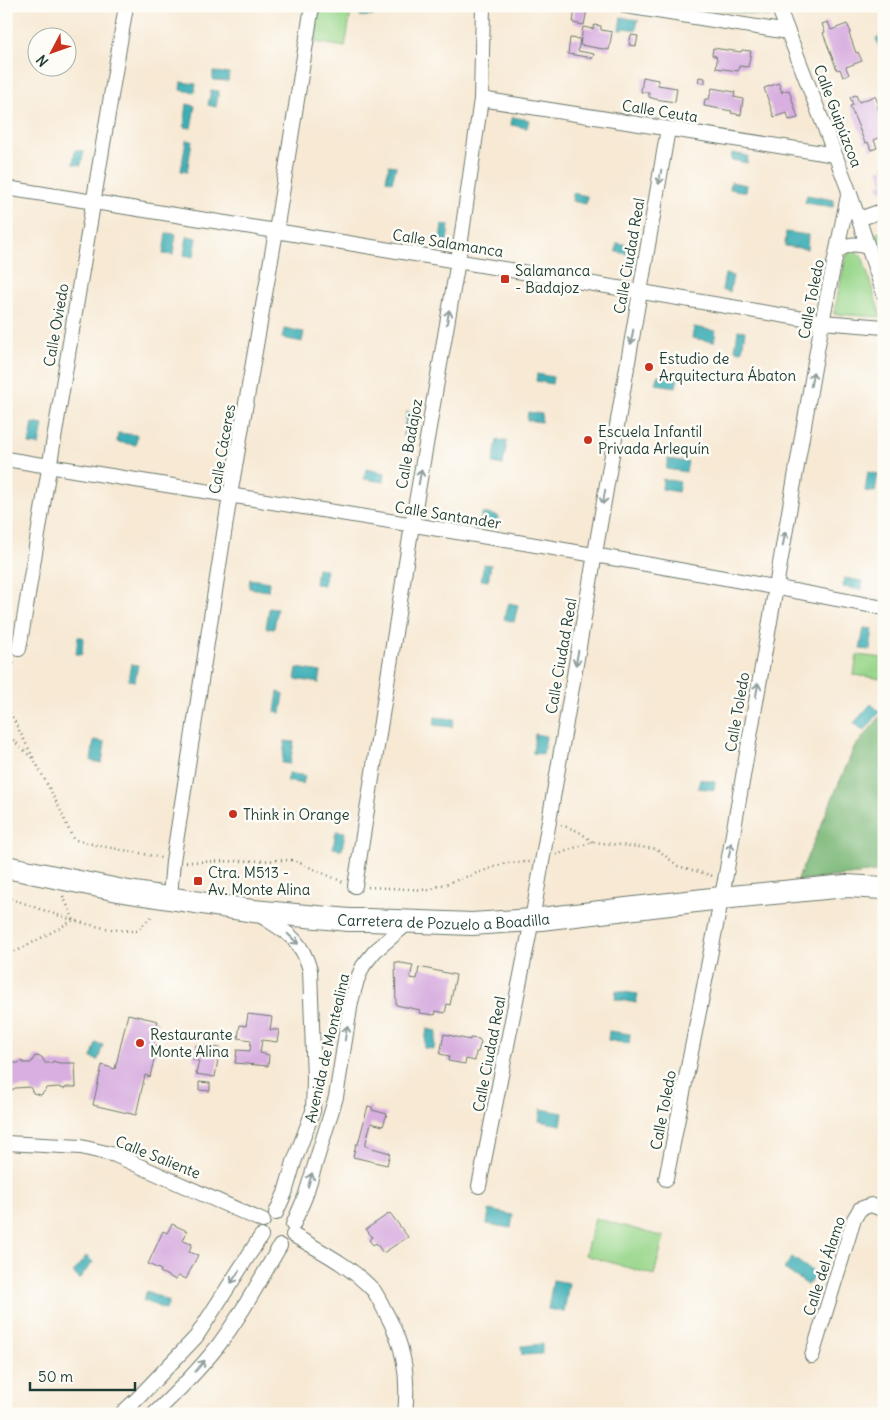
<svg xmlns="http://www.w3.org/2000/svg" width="890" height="1420" viewBox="0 0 890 1420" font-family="Delius,sans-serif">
  <rect width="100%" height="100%" fill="#fdfcf7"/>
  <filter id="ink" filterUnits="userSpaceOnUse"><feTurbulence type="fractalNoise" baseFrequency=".02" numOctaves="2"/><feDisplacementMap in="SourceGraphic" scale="10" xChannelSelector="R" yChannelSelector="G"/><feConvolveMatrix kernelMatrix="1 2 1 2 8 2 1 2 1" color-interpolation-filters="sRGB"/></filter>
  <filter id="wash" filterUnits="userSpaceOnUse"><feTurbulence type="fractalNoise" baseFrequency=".0096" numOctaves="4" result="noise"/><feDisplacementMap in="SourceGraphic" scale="20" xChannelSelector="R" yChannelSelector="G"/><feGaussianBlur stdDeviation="1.12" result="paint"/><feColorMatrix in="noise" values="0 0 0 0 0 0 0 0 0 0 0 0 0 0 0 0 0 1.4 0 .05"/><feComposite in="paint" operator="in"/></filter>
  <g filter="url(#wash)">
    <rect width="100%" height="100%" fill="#f7e9d4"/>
    <path fill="#9ad78c" stroke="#5c8a60" d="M320 6H352L345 47 315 42Z
      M696 6H766L770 17Z
      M884 231V260L875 234Z
      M853 251 858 253 863 259 881 317 834 314 845 260 848 252Z
      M857 655 884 658V679L854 675Z
      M595 1218 664 1237 654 1275 585 1255Z"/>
    <path fill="#7bb878" stroke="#4d7a56" d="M884 712V871L797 881 854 748Z"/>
    <path fill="#3eafb6" stroke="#2e7675" d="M360 6H373V16H360Z
      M621 17 638 20 636 30 625 28 623 30H619Z
      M884 35V59L876 38Z
      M213 72 229 73 228 81 213 80Z
      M181 82 196 84 195 92 180 90Z
      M211 90 219 91 216 107 208 105Z
      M187 104 195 106 191 128 184 127Z
      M512 117 529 120 527 128 511 125Z
      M186 140 192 141 187 172 181 171Z
      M75 150 84 151 81 165 73 164Z
      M732 153 748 156 747 163 731 160Z
      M389 165 396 166 392 182 386 180Z
      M731 182 747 185 746 192 730 189Z
      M573 193 587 196 586 204 572 201Z
      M807 195 834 200 833 207 805 203Z
      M442 224 449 225 447 241 440 240Z
      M786 232 808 235 807 249 785 246Z
      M166 233 176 234 173 255 163 254Z
      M187 236 197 238 194 257 184 255Z
      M617 243 634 246 633 255 616 252Z
      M725 274 733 276 730 292 722 290Z
      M694 327 716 331 714 342 692 338Z
      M284 329 304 332 302 342 282 338Z
      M738 330 745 331 742 351 735 350Z
      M537 374 553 377 552 384 536 381Z
      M658 375 678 378 676 387 656 384Z
      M407 412 417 414 413 438 403 436Z
      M528 412 542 414 541 422 527 420Z
      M33 423 43 425 39 445 29 444Z
      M118 433 137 435 136 445 117 442Z
      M497 440 507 441 503 465 493 463Z
      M668 459 688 462 686 472 666 469Z
      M366 469 385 473 384 482 364 479Z
      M868 472 878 474 875 492 865 491Z
      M663 479 680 482 678 492 662 489Z
      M482 513 498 516 497 524 480 522Z
      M484 564 491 565 488 581 481 580Z
      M317 568 326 569 324 585 315 584Z
      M844 578 863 581 862 590 843 587Z
      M250 579 269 582 268 591 249 588Z
      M509 603 518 605 514 622 504 619Z
      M269 608 277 609 274 629 266 628Z
      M864 628 873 629 870 650 860 649Z
      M78 637H83L82 654H76Z
      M131 664 138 665 135 681 128 680Z
      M297 668 321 672 319 683 295 679Z
      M278 692 284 694 281 713 275 712Z
      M871 704 880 712 864 731 854 723Z
      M435 717 454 719 452 727 434 725Z
      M535 734 546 736 543 754 533 753Z
      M94 740 105 742 102 763 91 761Z
      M285 741 294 742 290 764 282 763Z
      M289 773 305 776 303 784 287 781Z
      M700 779 715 782 714 790 698 788Z
      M336 831 345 832 342 850 333 848Z
      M616 991 638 994 636 1003 615 999Z
      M427 1029 437 1031 434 1049 424 1048Z
      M609 1031 630 1034 629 1044 608 1040Z
      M96 1043 103 1045 98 1060 91 1058Z
      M541 1109 563 1113 561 1125 539 1121Z
      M489 1210 513 1215 511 1228 487 1224Z
      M86 1256 93 1262 79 1279 73 1273Z
      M792 1257 816 1274 808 1285 784 1269Z
      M553 1280 569 1283 564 1312 548 1309Z
      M147 1291 169 1301 166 1310 143 1300Z
      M542 1344V1354L522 1355 521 1346Z"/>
    <g id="blocks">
      <path fill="#d8afe0" d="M575 8 587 10 584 25 573 23Z
        M828 22 831 30 847 24 851 32 849 33 856 53 858 52 862 61 846 67 849 75 843 77 840 69 837 70 823 33 825 32 822 24Z
        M594 25 601 26V30L612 32 609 50 580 45 583 27 593 29Z
        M631 35 638 36 636 46 629 45Z
        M570 38 580 39 578 51 594 54 593 58 568 54Z
        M713 48 741 52 742 50 751 51 748 67 739 66 738 71 716 68 717 60 716 56 712 55Z
        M643 77 658 80V85L677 88 675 102 655 99 649 97V93L641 92Z
        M699 77 705 78V83L698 82Z
        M779 83 782 93 783 91 789 90 798 118 789 120 787 113 774 117 764 88Z
        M712 88 735 92 734 97 743 99 741 115 731 113 732 111 704 106 705 99H709Z
        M856 95 859 102 875 96 879 105 877 106 884 124V136L874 140 877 148 871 150 868 142 865 143 850 106 853 105 850 97Z
        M884 168V189L881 191 878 185 883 183 878 170Z
        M395 962 413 965 410 978 417 979 419 967 456 975 450 1005 447 1004 445 1013 436 1011 435 1015 419 1013 420 1010 396 1005Z
        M128 1014 158 1021 152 1046H157L150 1077 145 1075 136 1115 93 1105 102 1065 115 1069Z
        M248 1014 272 1017 270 1030H279L277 1042 262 1040 260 1053 269 1055 268 1066 235 1063 237 1050 250 1051 251 1040 238 1038 240 1025 246 1026Z
        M444 1034 470 1040V1038L479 1039 481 1042 478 1052H476L475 1061 466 1059 465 1064 448 1061 449 1056 440 1054Z
        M196 1045 220 1048 215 1077 196 1074 199 1061 193 1060Z
        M35 1056 42 1057 45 1063H52L53 1061 59 1063H75L76 1087H67L63 1089 59 1087 46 1088 45 1091 41 1095 33 1093 30 1087 15 1088 13 1090 7 1087V1063H18L22 1061 23 1063H31Z
        M199 1082 210 1083V1091L199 1090Z
        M368 1106 372 1107V1110L387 1114 383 1126 371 1123 365 1146 390 1153 387 1165 353 1157 356 1144H358Z
        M390 1213 408 1237 383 1253 376 1243 373 1245 369 1240 372 1237 366 1229Z
        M172 1224 187 1231 183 1241 192 1244 189 1252 198 1255 186 1279 178 1276 176 1280 160 1272 161 1270 148 1264 163 1231 167 1233Z"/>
    </g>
  </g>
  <g filter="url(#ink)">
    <use href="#blocks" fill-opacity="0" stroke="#6b796c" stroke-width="1"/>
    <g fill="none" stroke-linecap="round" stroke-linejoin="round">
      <defs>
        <path id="minor" d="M626 6 788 32
          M778 6 849 191 884 294
          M481 99 835 155
          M6 188 276 231 822 322 884 327
          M859 219 884 210
          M837 251C848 244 856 242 869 248
          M6 459C299 507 593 551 884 608
          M19 649 126 6
          M355 886 412 525 458 261 481 99 483 6
          M170 897 173 861 230 495 276 231 312 6
          M258 914C284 931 301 937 310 970L314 1079 313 1111 294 1162 285 1193 276 1213
          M6 1143 81 1147 115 1155 263 1221
          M666 1179 725 880 822 322 849 191
          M479 1186 532 920 668 129
          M293 1225 305 1197 336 1097 351 1002 357 980 363 966 375 951 408 923
          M293 1235C321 1251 352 1267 374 1291 378 1297 382 1305 385 1311 404 1345 409 1375 405 1414
          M812 1356 854 1219 860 1209 871 1205 884 1210
          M121 1414 137 1399 196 1337 261 1236
          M154 1414C176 1393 198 1371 217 1347 241 1316 260 1280 280 1246"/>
        <g id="primary">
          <path id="s1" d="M6 867 123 891 253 911 349 920H369L472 924 532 920 721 898 846 886 884 888"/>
        </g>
      </defs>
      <use href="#minor" stroke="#6b796c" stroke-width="16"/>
      <use href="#primary" stroke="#6b796c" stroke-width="24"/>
      <path stroke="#6b796c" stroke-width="2.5" stroke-dasharray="1 4" stroke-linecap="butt" d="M6 664 11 658
        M6 682 14 662
        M6 688 8 709 59 807 73 839C101 848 132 850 161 858
        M6 733 32 758
        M561 825 578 831 593 842
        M556 855 574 848 593 842 657 849 678 866 713 876
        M186 862 293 860 343 882
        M368 887 428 890 506 863 530 862
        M63 896 74 920
        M6 897C48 911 92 931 137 931L153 915
        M6 957 74 920"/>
      <use href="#minor" stroke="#fff" stroke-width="14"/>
      <use href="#primary" stroke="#fff" stroke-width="22"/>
    </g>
    <defs><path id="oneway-shaft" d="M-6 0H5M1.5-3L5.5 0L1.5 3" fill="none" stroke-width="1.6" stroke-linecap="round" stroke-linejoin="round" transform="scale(1.25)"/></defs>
    <g stroke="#8f9e9a">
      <use href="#oneway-shaft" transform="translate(660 177) rotate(100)"/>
      <use href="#oneway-shaft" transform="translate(448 317) rotate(-80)"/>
      <use href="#oneway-shaft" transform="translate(632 337) rotate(100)"/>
      <use href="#oneway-shaft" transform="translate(812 379) rotate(-80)"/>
      <use href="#oneway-shaft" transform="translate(420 477) rotate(-80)"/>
      <use href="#oneway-shaft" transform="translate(604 497) rotate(100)"/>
      <use href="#oneway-shaft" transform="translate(784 539) rotate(-80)"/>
      <use href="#oneway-shaft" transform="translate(577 658) rotate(100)"/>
      <use href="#oneway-shaft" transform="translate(757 690) rotate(-80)"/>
      <use href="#oneway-shaft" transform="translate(730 850) rotate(-80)"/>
      <use href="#oneway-shaft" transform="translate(293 939) rotate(44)"/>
      <use href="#oneway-shaft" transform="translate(346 1033) rotate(-81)"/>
      <use href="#oneway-shaft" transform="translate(310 1180) rotate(-73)"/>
      <use href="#oneway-shaft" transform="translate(235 1277) rotate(123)"/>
      <use href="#oneway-shaft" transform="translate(200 1366) rotate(-49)"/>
    </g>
  </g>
  <g fill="#c8321e" stroke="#fdfcf7" stroke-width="2">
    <rect x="500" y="274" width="10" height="10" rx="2.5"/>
    <circle cx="649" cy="367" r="5"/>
    <circle cx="588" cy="440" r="5"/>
    <circle cx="233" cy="814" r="5"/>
    <rect x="193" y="876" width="10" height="10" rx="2.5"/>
    <circle cx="140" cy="1043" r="5"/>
  </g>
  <g text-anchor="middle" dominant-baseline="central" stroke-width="5" stroke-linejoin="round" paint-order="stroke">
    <g font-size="15" fill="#1f3d34" stroke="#fdfcf7">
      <text transform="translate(660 111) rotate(9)">Calle Ceuta</text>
      <text transform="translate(838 116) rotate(69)">Calle Guipúzcoa</text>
      <text transform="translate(448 243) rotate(9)">Calle Salamanca</text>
      <text transform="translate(629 256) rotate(-80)">Calle Ciudad Real</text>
      <text transform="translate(811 299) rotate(-79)">Calle Toledo</text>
      <text transform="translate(56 325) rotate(-80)">Calle Oviedo</text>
      <text transform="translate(409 444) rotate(-80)">Calle Badajoz</text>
      <text transform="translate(222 449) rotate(-80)">Calle Cáceres</text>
      <text transform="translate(448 515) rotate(9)">Calle Santander</text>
      <text transform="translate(561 656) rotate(-80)">Calle Ciudad Real</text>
      <text transform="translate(737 712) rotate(-80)">Calle Toledo</text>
      <text stroke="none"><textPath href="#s1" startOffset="442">Carretera de Pozuelo a Boadilla</textPath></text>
      <text transform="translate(327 1048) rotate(-77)">Avenida de Montealina</text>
      <text transform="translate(489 1054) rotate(-79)">Calle Ciudad Real</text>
      <text transform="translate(663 1110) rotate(-79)">Calle Toledo</text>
      <text transform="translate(158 1157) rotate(22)">Calle Saliente</text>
      <text transform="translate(824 1266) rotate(-72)">Calle del Álamo</text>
    </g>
    <g font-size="15" fill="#1f3d34" stroke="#fdfcf7" text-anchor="start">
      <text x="515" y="270">Salamanca<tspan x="515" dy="17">- Badajoz</tspan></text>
      <text x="659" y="358">Estudio de<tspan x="659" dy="17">Arquitectura Ábaton</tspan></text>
      <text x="598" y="431">Escuela Infantil<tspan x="598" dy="17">Privada Arlequín</tspan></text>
      <text x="243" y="814">Think in Orange</text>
      <text x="208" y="872">Ctra. M513 -<tspan x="208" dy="17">Av. Monte Alina</tspan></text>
      <text x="150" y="1034">Restaurante<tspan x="150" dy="17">Monte Alina</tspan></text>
    </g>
  </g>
  <rect width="890" height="1420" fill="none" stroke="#fdfcf7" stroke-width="25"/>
  <g transform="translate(52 52) rotate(229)"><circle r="24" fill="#fdfcf7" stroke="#a4b0a9"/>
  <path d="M0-4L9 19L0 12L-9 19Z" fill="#c8321e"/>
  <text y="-8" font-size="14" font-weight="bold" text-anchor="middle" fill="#1f3d34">N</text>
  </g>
  <path d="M30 1382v8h105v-8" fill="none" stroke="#1f3d34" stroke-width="2.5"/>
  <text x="38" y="1382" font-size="15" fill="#1f3d34" stroke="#fdfcf7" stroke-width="4" paint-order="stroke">50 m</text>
</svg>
